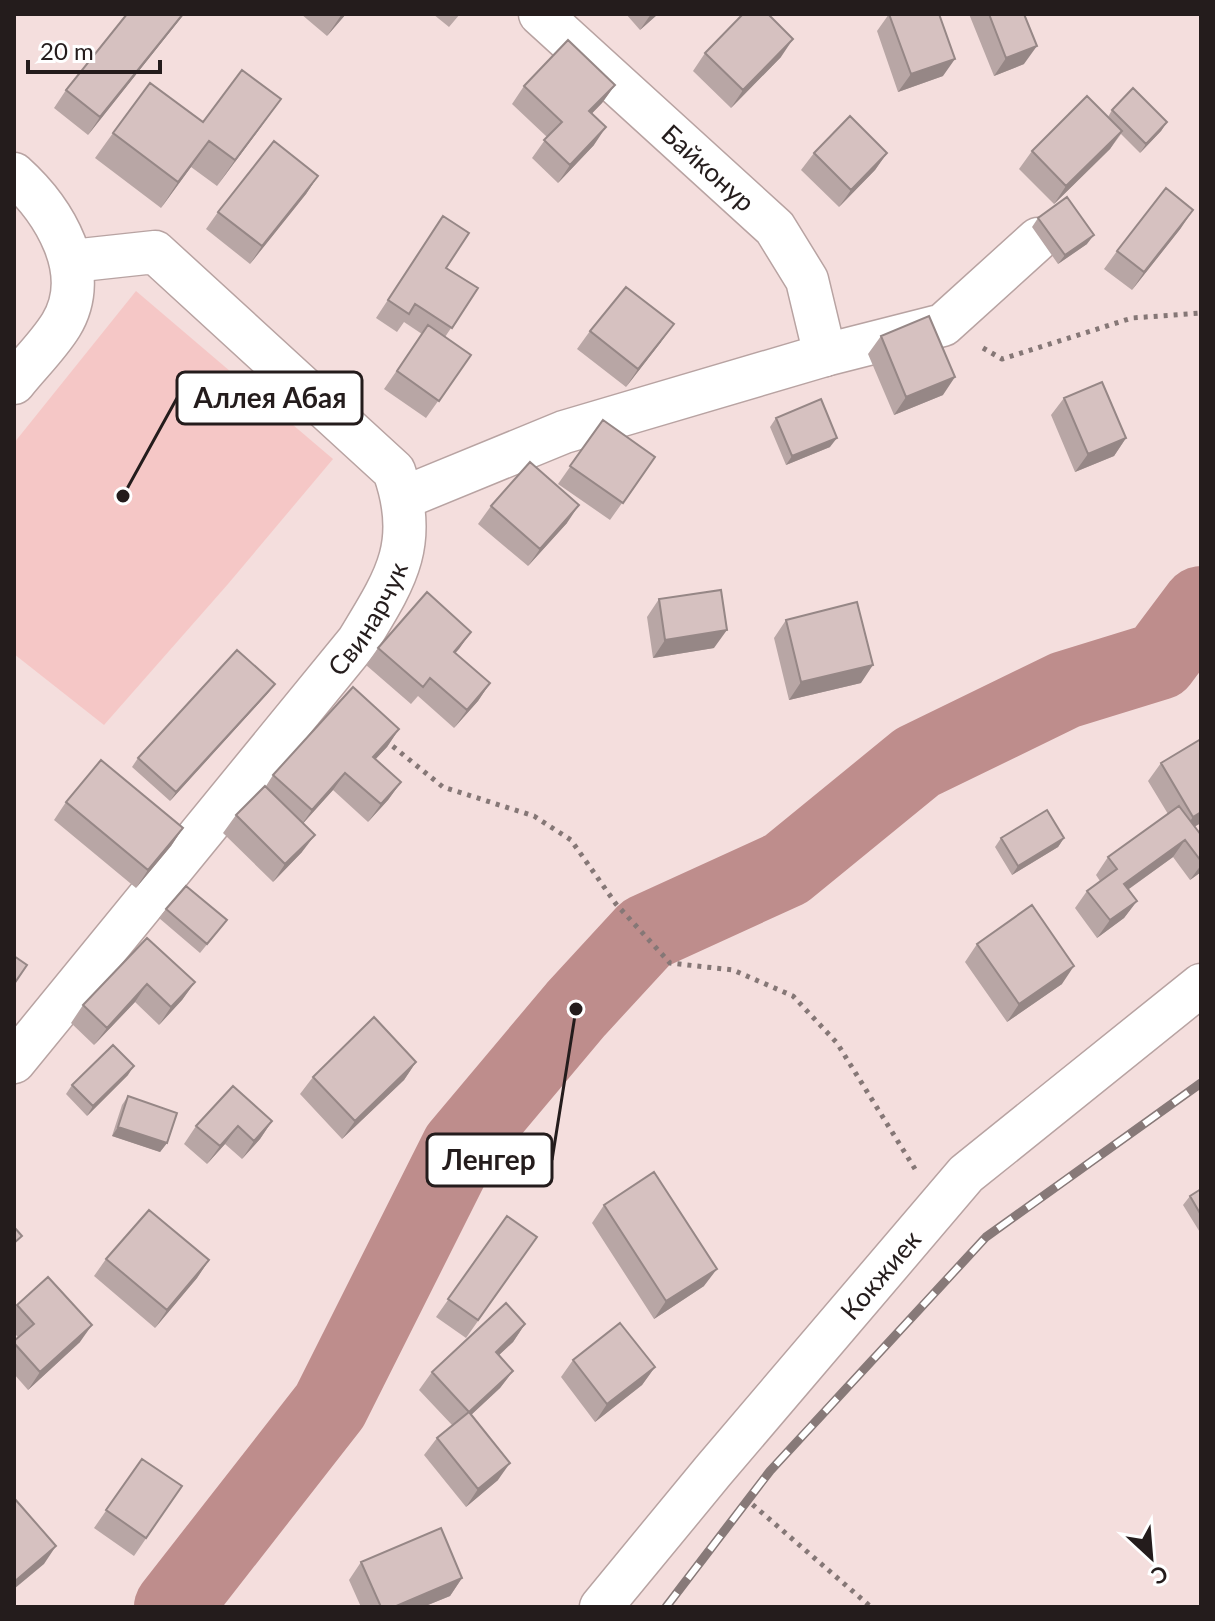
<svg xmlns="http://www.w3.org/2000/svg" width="1215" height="1621" viewBox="0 0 1215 1621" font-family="Lato,sans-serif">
  <rect width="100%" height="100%" fill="#f4dedd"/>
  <path fill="#f5c7c6" d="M136 291 333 459 228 584 104 725 14 654V443Z"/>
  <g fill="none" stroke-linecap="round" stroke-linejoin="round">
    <path stroke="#be8d8c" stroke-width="78" d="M173 1607 330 1406 460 1147 576 1009 646 933 786 869 917 762 1065 690 1159 661 1201 605"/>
    <defs>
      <g id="minor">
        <path id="s1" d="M540 14 775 228 807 280 825 355"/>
        <path d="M14 174C54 210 93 273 61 325 48 346 29 364 14 383"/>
        <path d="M403 498 564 432 825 355 943 325 1038 239"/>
        <path id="s2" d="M14 1062 358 641C395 580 420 544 394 471L155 252 72 261"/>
        <path id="s3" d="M601 1607 713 1471 966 1174 1201 985"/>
      </g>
    </defs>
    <use href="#minor" stroke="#b8a3a2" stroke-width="45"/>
    <path stroke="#857776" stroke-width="5" stroke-dasharray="4 6" stroke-linecap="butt" d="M983 348 1002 359 1132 318 1201 313
      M385 740 443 787 534 816 571 840 616 904 670 963 733 970 793 996 837 1043 915 1169
      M745 1498 871 1607"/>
    <use href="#minor" stroke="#fff" stroke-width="42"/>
    <defs>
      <path id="rail" d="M666 1607 770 1471 986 1237 1201 1083"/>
    </defs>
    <use href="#rail" stroke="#877978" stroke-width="9"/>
    <use href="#rail" stroke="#fff" stroke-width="6" stroke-dasharray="18" stroke-linecap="butt"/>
  </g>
  <path fill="#b8a6a5" d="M184 14 88 135 54 108 66 90Z
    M301 14H346L327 36Z
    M433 14H460L449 27Z
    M626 14H658L640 30Z
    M889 14 943 76 898 92 877 31Z
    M969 14H1024V64L994 76Z
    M705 53 781 57 731 108 693 71Z
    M615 85 602 103 592 113 594 145 558 183 532 158 547 137 512 104 524 86Z
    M1112 110 1167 122 1161 131 1140 153 1121 134 1110 149 1054 204 1019 169 1032 151 1108 117Z
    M203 122 263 124 217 186 191 167 161 208 95 158 113 133Z
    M814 153H887L875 170 839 207 801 170Z
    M318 176 306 194 250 264 206 229 218 212Z
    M443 216 446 268 478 288 445 337 471 355 426 418 384 389 422 334 404 322 397 332 376 318Z
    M1038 218 1087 244 1058 264 1032 227Z
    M1181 228 1132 290 1104 269 1117 251Z
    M590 331 661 342 626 387 577 349Z
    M881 336 943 395 894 415 868 354Z
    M1064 398 1126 438 1114 456 1075 472 1051 415Z
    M776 418 830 447 786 465 770 427Z
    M603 420 655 457 610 520 558 484Z
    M491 506 567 523 528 566 478 524Z
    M659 599 714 648 653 658 647 617Z
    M786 620 861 683 789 700 774 638Z
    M471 632 455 653 490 683 478 701 454 728 418 696 411 704 366 665 378 648Z
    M268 693 170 801 132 767 138 758Z
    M399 729 387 747 375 759 401 782 388 800 368 822 333 790 303 823 302 852 273 882 223 833 236 815 266 786 273 775Z
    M1201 739V823L1195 826 1201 835V872L1190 880 1173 857 1129 889 1137 901 1124 918 1097 938 1075 908 1087 891 1100 881 1096 875 1108 857 1168 814 1148 781 1161 763Z
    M66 802 183 828 171 846 136 888 54 820Z
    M1001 838H1064L1058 847 1012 875 995 847Z
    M166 909 227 920 200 953 159 918Z
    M147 938 195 982 182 1000 159 1025 135 1002 94 1045 71 1023 83 1005Z
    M977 944 1062 984 1007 1022 965 962Z
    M416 1062 404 1080 342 1139 300 1094 313 1077Z
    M128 1075 87 1116 66 1094 72 1085Z
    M128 1096 167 1143 160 1152 112 1136 122 1105Z
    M272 1121 260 1139 242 1159 225 1144 207 1164 184 1144 196 1126Z
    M1201 1189V1234L1183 1205 1190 1196Z
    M604 1205 704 1286 654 1319 592 1223Z
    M507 1216 537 1237 466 1338 436 1317Z
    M106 1259 209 1260 197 1278 155 1328 94 1276Z
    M17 1305 80 1342 28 1390 14 1374V1341L19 1338 14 1333V1310Z
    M525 1324 513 1342 499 1355 513 1371 500 1388 471 1415 498 1480 466 1507 424 1455 437 1438 452 1425 419 1390 432 1372Z
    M573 1360 655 1367 642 1385 595 1422 561 1377Z
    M142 1459 182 1486 134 1556 94 1528Z
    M361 1562 462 1578 450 1596 423 1607H361L349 1580Z"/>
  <path fill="#968786" d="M183 14H184L88 135 100 117Z
    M342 14H346L327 36Z
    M651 14H658L640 30Z
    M793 39 781 57 731 108 743 90Z
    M1037 46 1024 64 994 76 1006 58Z
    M955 59 943 76 898 92 911 74Z
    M615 85 602 103 577 129 589 111Z
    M281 99 263 124 217 186 235 160Z
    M1167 122 1161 131 1140 153 1146 144Z
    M606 127 594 145 558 183 570 165Z
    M1122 131 1110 149 1054 204 1066 186Z
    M209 141 191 167 161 208 178 182Z
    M887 153 875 170 839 207 851 190Z
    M318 176 306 194 250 264 262 246Z
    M1193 210 1181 228 1132 290 1144 272Z
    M1094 235 1087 244 1058 264 1065 255Z
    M674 324 661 342 626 387 638 369Z
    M955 377 943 395 894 415 906 397Z
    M837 438 830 447 786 465 792 456Z
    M1126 438 1114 456 1075 472 1088 454Z
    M579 505 567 523 528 566 540 549Z
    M727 630 714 648 653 658 665 640Z
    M471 632 459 649 441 669 454 652Z
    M873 665 861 683 789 700 801 682Z
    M490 683 478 701 454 728 467 710Z
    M275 684 268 693 170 801 176 792Z
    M399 729 387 747 361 775 373 757Z
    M345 773 333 790 299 828 312 810Z
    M401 782 388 800 368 822 381 804Z
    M1201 812V823L1180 835 1193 817Z
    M183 828 171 846 136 888 148 870Z
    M315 835 302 852 273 882 285 864Z
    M1064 838 1058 847 1012 875 1018 866Z
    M1185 840 1173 857 1112 901 1124 884Z
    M1201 865V872L1190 880Z
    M1137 901 1124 918 1097 938 1110 920Z
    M1074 966 1062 984 1007 1022 1019 1004Z
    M195 982 182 1000 159 1025 171 1007Z
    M147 984 135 1002 94 1045 107 1028Z
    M416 1062 404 1080 342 1139 355 1121Z
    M134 1066 128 1075 87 1116 93 1106Z
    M272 1121 260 1139 242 1159 254 1141Z
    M238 1126 225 1144 207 1164 220 1146Z
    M118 1127 167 1143 160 1152 112 1136Z
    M209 1260 197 1278 155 1328 167 1310Z
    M717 1269 704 1286 654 1319 666 1301Z
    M525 1324 513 1342 483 1370 496 1352Z
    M92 1325 80 1342 28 1390 40 1372Z
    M655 1367 642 1385 595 1422 607 1404Z
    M513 1371 500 1388 456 1429 469 1412Z
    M510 1463 498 1480 466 1507 478 1489Z
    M56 1546 44 1564 14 1589V1582Z
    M462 1578 450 1596 423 1607H394Z"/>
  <path fill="#d6c1c0" stroke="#968786" stroke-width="2" d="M127 14H183L100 117 66 90Z
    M743 14H768L793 39 743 90 705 53Z
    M889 14H939L955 59 911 74Z
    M989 14H1024L1037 46 1006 58Z
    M568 40 615 85 589 111 606 127 570 165 544 140 562 122 524 86Z
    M242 70 281 99 235 160 209 141 178 182 113 133 150 83 203 122Z
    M1133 88 1167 122 1146 144 1112 110Z
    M1087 96 1122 131 1066 186 1032 151Z
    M850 116 887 153 851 190 814 153Z
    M274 141 318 176 262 246 218 212Z
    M1166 188 1193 210 1144 272 1117 251Z
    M1067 197 1094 235 1065 255 1038 218Z
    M443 216 469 233 446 268 478 288 452 328 415 304 409 314 388 300Z
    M626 287 674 324 638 369 590 331Z
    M929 316 955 377 906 397 881 336Z
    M428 325 471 355 439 401 397 371Z
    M1102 382 1126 438 1088 454 1064 398Z
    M821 399 837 438 792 456 776 418Z
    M603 420 655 457 623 503 570 466Z
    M530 462 579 505 540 549 491 506Z
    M721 590 727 630 665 640 659 599Z
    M427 592 471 632 454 652 490 683 467 710 430 678 423 687 378 648Z
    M857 602 873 665 801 682 786 620Z
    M237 650 275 684 176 792 138 758Z
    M353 687 399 729 373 757 401 782 381 804 345 773 312 810 273 775Z
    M1201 739V812L1193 817 1161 763Z
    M101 760 183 828 148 870 66 802Z
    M265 786 315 835 285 864 236 815Z
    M1179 806 1201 835V861L1185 840 1124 884 1137 901 1110 920 1087 891 1117 869 1108 857Z
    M1047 810 1064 838 1018 866 1001 838Z
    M186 886 227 920 207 944 166 909Z
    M1032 905 1074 966 1019 1004 977 944Z
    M147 938 195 982 171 1007 147 984 107 1028 83 1005Z
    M14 956 27 965 14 984Z
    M374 1017 416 1062 355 1121 313 1077Z
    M113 1045 134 1066 93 1106 72 1085Z
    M233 1086 272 1121 254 1141 238 1126 220 1146 196 1126Z
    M128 1096 177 1113 167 1143 118 1127Z
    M654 1172 717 1269 666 1301 604 1205Z
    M1201 1189V1215L1190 1196Z
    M149 1210 209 1260 167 1310 106 1259Z
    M507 1216 537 1237 478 1320 448 1299Z
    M14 1227 22 1236 14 1243Z
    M48 1277 92 1325 40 1372 14 1343V1341L34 1324 17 1305Z
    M506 1303 525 1324 496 1352 513 1371 469 1412 432 1372Z
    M620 1323 655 1367 607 1404 573 1360Z
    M469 1412 510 1463 478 1489 437 1438Z
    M142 1459 182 1486 146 1538 106 1510Z
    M14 1498 56 1546 14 1582Z
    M441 1528 462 1578 394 1607H381L361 1562Z"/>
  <g text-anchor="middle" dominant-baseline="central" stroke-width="6" stroke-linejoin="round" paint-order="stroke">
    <g font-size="26" fill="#241c1c" stroke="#fff">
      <text stroke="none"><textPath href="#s1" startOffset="228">Байконур</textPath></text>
      <text stroke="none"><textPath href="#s2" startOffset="568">Свинарчук</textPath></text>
      <text stroke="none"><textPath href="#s3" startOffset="434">Кокжиек</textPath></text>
    </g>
  </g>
  <path fill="none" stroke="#241c1c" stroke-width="3" d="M123 496L177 398M576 1009L552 1160"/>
  <g fill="#241c1c" stroke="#fff" stroke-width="3">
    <circle cx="123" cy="496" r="8"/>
    <circle cx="576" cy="1009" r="8"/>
  </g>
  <g fill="#fff" stroke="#241c1c" stroke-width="3">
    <rect x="177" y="372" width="185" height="52" rx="8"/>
    <rect x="427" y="1134" width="125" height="52" rx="8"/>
  </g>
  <g font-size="28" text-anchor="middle" font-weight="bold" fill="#241c1c">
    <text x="270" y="408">Аллея Абая</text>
    <text x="489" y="1170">Ленгер</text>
  </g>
  <rect width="1215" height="1621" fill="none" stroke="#241c1c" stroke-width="32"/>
  <g transform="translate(1151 1557) rotate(154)" stroke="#ffffff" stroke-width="6" paint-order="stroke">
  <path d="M0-6L14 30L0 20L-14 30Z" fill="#241c1c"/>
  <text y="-12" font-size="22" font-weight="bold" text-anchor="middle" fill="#241c1c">С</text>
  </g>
  <path d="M28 60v12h132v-12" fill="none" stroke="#241c1c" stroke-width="4"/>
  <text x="40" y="60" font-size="24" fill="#241c1c" stroke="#ffffff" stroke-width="6" paint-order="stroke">20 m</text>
</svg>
